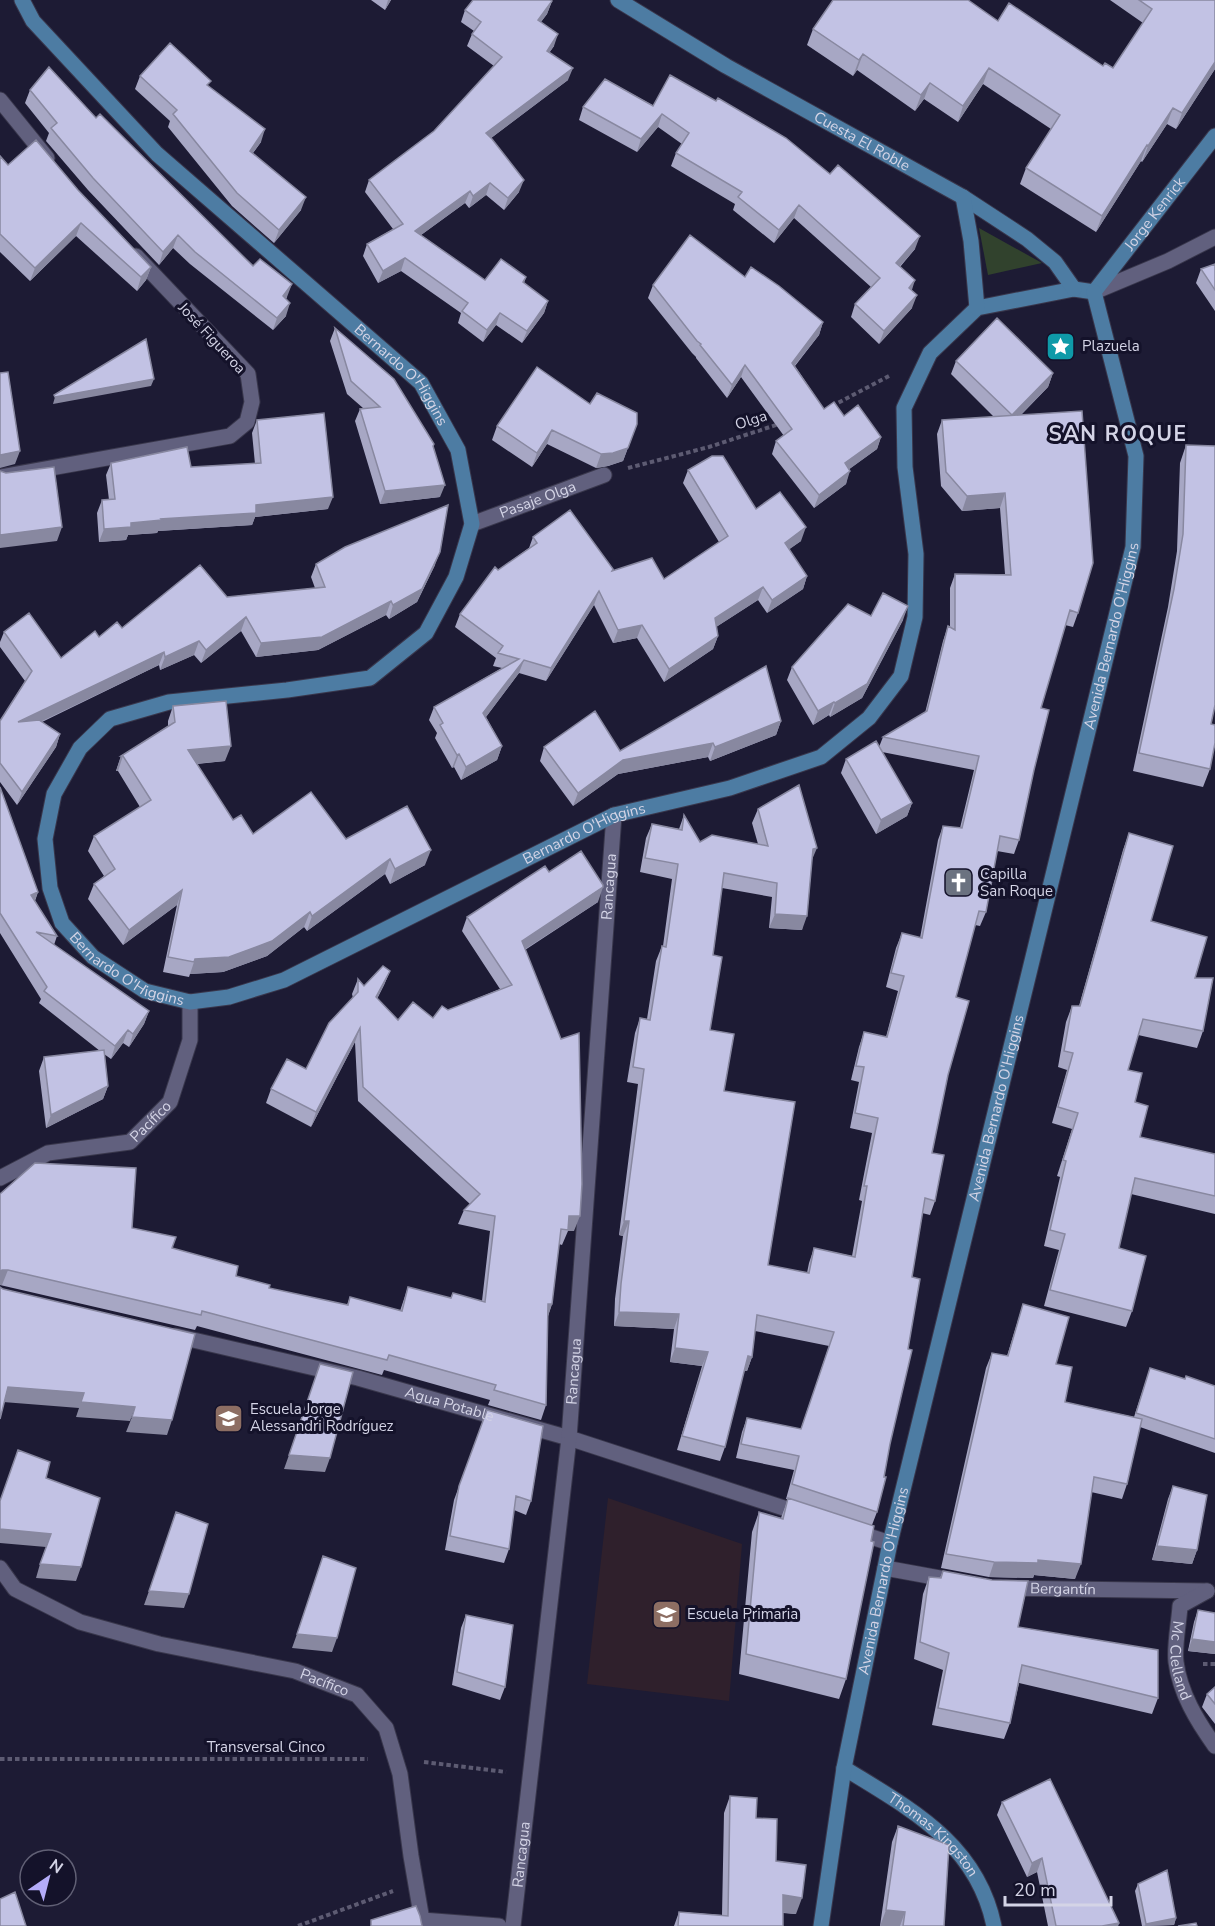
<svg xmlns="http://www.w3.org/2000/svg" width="1215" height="1926" viewBox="0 0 1215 1926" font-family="'Nunito Sans',sans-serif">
  <rect width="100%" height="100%" fill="#1d1b34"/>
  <path fill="#2f202c" d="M608 1498 742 1544 729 1701 587 1684Z"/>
  <path fill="#31422d" d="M979 228 1042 263 988 275Z"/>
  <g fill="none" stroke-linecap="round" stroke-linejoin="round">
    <defs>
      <g id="street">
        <path d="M0 100 47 158"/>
        <path d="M1094 292 1168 261 1215 237"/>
        <path d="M0 477 230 436 247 422 252 402 248 374 136 256"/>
        <path id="s1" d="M472 524 604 475"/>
        <path id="s2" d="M0 1178 48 1153 130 1142 170 1102 190 1040V1002"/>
        <path id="s3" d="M176 1336 358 1378 569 1438 802 1514"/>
        <path d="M853 1531 890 1543"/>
        <path id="s4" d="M0 1568 15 1589 80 1622 159 1644 295 1671 357 1695 386 1728 400 1774 411 1856 422 1920 499 1926"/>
        <path d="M885 1568 956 1581"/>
        <path id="s5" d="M1006 1588 1207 1591"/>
        <path id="s6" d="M1207 1591 1180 1606C1179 1623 1174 1646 1176 1662 1180 1693 1197 1721 1215 1746"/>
        <path id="s7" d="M513 1926 569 1438 614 815"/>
      </g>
      <g id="secondary">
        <path id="s8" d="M22 0 33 21 157 154 421 383 458 450 472 524 456 577 426 633 370 678 287 690 169 702 110 719 80 748 54 794 45 839 50 888 62 923 93 957 145 991 190 1002 229 997 284 980 614 815 730 788 821 757 869 718 901 676 915 617 916 554 905 467 904 408 930 353 977 308 1074 289 1094 292"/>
        <path id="s9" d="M618 0 726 66 963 197 1027 239 1055 262 1074 289"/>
        <path d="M963 197 971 241 977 308"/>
        <path id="s10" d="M1094 292 1215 136"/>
        <path id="s11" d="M844 1768C910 1809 977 1843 994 1926"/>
        <path id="s12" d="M821 1926 844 1768 890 1543 1133 547 1136 456 1094 292"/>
      </g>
    </defs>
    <use href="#street" stroke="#39374c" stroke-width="17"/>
    <use href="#secondary" stroke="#39374c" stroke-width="17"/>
    <path stroke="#5d5b72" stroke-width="4" stroke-dasharray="4.5 3" stroke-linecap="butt" d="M832 406 889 376
      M628 468 709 447 779 424
      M1203 1664H1215
      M0 1759H368
      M424 1762 506 1772
      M298 1926 393 1891"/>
    <use href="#street" stroke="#61607e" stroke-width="15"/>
    <use href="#secondary" stroke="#4d7ca3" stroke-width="15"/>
  </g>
  <path fill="#a7a7c4" d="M371 0H391L385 10Z
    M1110 0H1215V69L1176 129 1167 124 1142 162 1141 161 1096 232 1020 184 1026 168 1051 129 983 84 958 122 924 99 915 111 857 70 853 76 807 45 813 29 998 21 1103 66 1113 68 1143 23Z
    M552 1 547 14 541 22 554 46 549 53 568 80 491 138 519 192 504 210 486 195 469 208 465 203 421 235 485 280 526 277 524 283 548 301 544 313 522 343 496 325 483 342 458 323 461 313 401 271 378 283 363 256 367 244 393 229 365 192 369 180 434 131 494 66 467 46 472 34 474 31 461 22 465 10Z
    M140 76 209 87 261 142 253 153 301 210 274 243 232 206 168 127 170 121 135 89Z
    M605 79 915 249 900 267 912 290V308L879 344 851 317 855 304 871 287 794 218 774 243 733 210 735 204 671 166 676 153 682 144 658 127 637 152 579 120 583 107Z
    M30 90 96 118 287 297 286 299V316L273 330 190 264 173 248 159 265 88 190 46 141 49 133 25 103Z
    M0 156 8 165 78 190 151 267 146 280 137 291 76 236 30 281 0 252Z
    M1215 264V311L1196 283 1201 269Z
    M745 277 823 322 819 335 795 366 824 409 844 416 881 437 877 449 849 469 846 484 814 508 772 454 776 441 784 436 741 377 727 398 696 358V357L692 353 648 298 653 285Z
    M335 328 434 444 433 447 440 497 380 504 355 421 360 409 363 408 347 394 330 341Z
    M956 361 1053 373 1048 387 1021 415 1078 613 1073 627 1065 625 1041 708 1034 770 1019 840 1014 854 997 851 986 912 980 926 975 925 956 997 948 1075 932 1153 935 1201 930 1215 922 1213 912 1277 890 1444 877 1512 872 1525 871 1541 846 1679 839 1699 739 1674 752 1532 759 1512 781 1518 788 1499H786L794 1470 736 1458 742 1432 747 1418 801 1429 829 1346 755 1331 752 1357 747 1371H744L725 1447 720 1461 677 1450 702 1366 670 1362 674 1329 614 1326 615 1299 623 1236 619 1235 638 1084 627 1082 635 1033 640 1018 647 1019 656 961 662 946H663L672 879 640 872 646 838 652 824 679 829 684 815 700 842 758 844 752 823 758 809 812 862 802 930 769 928 772 897 722 888 713 955 710 1030 724 1091 768 1265 807 1273 809 1263 814 1248 852 1256 862 1201 859 1200 872 1133 850 1128 859 1082 851 1080 859 1047 864 1032 886 1037 898 991 886 987 896 948 902 933 920 938 938 840 943 826 960 828 974 770 882 752 912 803 907 816 876 834 841 773 846 759 879 747 883 737 925 713 943 641 948 626 950 627V588L955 574H1005L1000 508 962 511 941 486 937 434 942 420 994 417 951 374Z
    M257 420 328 509 255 517 252 525 158 531 157 533 128 535 126 540 99 542 97 513 102 500H109L106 475 111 463 191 467 255 464 252 433Z
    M497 426 632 437 623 461 608 466 596 468 547 444 532 467 492 440Z
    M1186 445 1210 769 1203 787 1133 771 1168 607 1177 551 1180 463Z
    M688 470 756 509 801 541 789 549 807 576 803 589 767 613 758 600 716 627 718 636 713 649 664 682 637 638 613 643 594 605 546 681 519 673 486 717 502 746 497 760 461 780 454 767 452 768 435 738 437 733 429 720 434 707 502 668 493 666 496 658 455 627 460 614 498 570 529 548 533 537 612 571 664 579 719 542 683 483Z
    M316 564 435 565 417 602 389 619 386 615 318 650 256 657 241 631 201 663 194 655 160 670 159 665 42 722 60 734 56 747 17 805 0 782V721L25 681 0 647V642L4 632 61 658 99 637 122 628 227 597 315 588 311 577Z
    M871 616 903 620 862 698 830 717 829 715 813 725 787 680 792 667Z
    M173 706 225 761 197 764 233 820 253 834 346 839 425 865 390 884 385 874 307 931 304 927 267 956 223 972 190 974 189 977 163 972 177 905 123 945 88 899 94 884 104 876 88 851 94 836 140 807 118 771H116L121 756 168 726V721Z
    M781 721 776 735 710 761 708 757 618 774 573 806 540 761 544 747 620 751Z
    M0 787 38 892 35 901 57 936 54 945 149 1011 144 1024 129 1047 123 1043 111 1059 104 1054 108 1086 103 1099 46 1128 39 1071 44 1057 100 1051 39 1003 41 999 0 933Z
    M1129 833 1151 921 1195 978 1203 1031 1197 1048 1138 1035 1128 1070 1135 1102 1140 1137 1215 1154V1214L1131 1194 1119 1248 1132 1311 1126 1327 1044 1306 1059 1250 1044 1246 1060 1177 1057 1176 1072 1129 1052 1123 1067 1070 1058 1067 1066 1022 1072 1006H1079L1123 850Z
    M549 872 598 902 525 950 574 1231H568L562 1245 559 1244 552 1304 548 1316 546 1405 541 1420 488 1405 490 1400 384 1370 382 1375 197 1326 195 1330 0 1285V1194L132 1228 172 1248 236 1276 269 1288 347 1305 350 1297 400 1311 408 1287 451 1298 482 1301 490 1231 458 1224 464 1210 470 1204 358 1101 355 1042 311 1127 266 1103 271 1089 306 1069 353 998 352 994 358 979 364 986 390 971 384 985 377 999 398 1020 433 1018 448 1010 500 989 462 931 467 917Z
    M1023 1304 1056 1364 1065 1402 1134 1417 1150 1368 1185 1379 1215 1386V1453L1140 1427 1127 1484 1122 1499 1091 1492 1075 1579 1034 1575 1033 1578 989 1577 941 1568 986 1368 992 1353 1007 1356Z
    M487 1410 531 1501 526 1515 514 1510 509 1549 504 1563 445 1550 454 1500Z
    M1173 1486 1197 1550 1192 1564 1152 1560 1168 1499Z
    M943 1571 1018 1627 1158 1698 1152 1714 1019 1683 1010 1723 1004 1739 932 1725 943 1670 914 1659 923 1594 929 1577 940 1578Z
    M1198 1610 1215 1613V1654L1188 1651 1194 1622Z
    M466 1615 505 1687 500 1700 452 1685 461 1628Z
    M1215 1687V1724L1202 1707 1207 1694Z
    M730 1796 756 1818 776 1861 796 1914 783 1913V1926H674L679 1912 722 1915 724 1813Z
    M1002 1802 1119 1923 1118 1926H1048L1037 1872 1027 1877 997 1815Z
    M898 1826 944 1926H880L892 1842Z
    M1138 1884 1176 1918 1174 1925 1142 1926 1135 1891Z"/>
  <path fill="#8888a0" d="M388 0H391L385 10Z
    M552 1 547 14 533 32 538 20Z
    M558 34 554 46 542 63 547 51Z
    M863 54 857 70 853 76 859 60Z
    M1215 62V69L1176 129 1182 113Z
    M573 68 568 80 482 145 486 133Z
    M989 68 983 84 958 122 963 106Z
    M930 83 924 99 915 111 921 95Z
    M1173 108 1167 124 1142 162 1148 146Z
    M662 114 658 127 637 152 641 139Z
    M265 129 261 142 245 163 250 151Z
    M1147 145 1141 161 1096 232 1102 216Z
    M524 180 519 192 504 210 508 198Z
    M490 183 486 195 469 208 473 196Z
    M470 191 465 203 410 243 415 231Z
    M306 197 301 210 274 243 279 230Z
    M799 205 794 218 774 243 779 230Z
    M81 223 76 236 30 281 35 268Z
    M178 235 173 248 159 265 163 252Z
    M920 236 915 249 891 276 896 263Z
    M405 258 401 271 378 283 383 271Z
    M151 267 146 280 137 291 141 277Z
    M915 280 911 293 909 288Z
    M292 284 287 297 278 308 283 296Z
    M917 295 912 308 879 344 884 331Z
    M548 301 544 313 522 343 527 331Z
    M290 303 286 316 273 330 277 318Z
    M500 313 496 325 483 342 487 330Z
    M823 322 819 335 787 375 792 363Z
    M745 365 741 377 727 398 732 385Z
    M1053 373 1048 387 1007 429 1012 415Z
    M154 379 151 386 53 404 55 397Z
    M637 424 623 461 608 466 596 468 601 454Z
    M552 430 547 444 532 467 537 453Z
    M881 437 877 449 840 476 845 463Z
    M20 451 15 464 0 468V455Z
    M850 471 846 484 814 508 819 495Z
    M445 485 440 497 380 504 385 491Z
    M1005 493 1000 508 962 511 967 496Z
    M333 497 328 509 255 517 252 525 158 531 157 533 128 535 126 540 99 542 104 529 131 523 256 505Z
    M62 527 57 541 0 548V535Z
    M806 527 801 541 780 556 785 543Z
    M440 552 435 565 417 602 389 619 393 605Z
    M807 576 803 589 767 613 772 600Z
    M763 587 758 600 710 631 715 618Z
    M599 591 594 605 546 681 551 668Z
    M391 601 386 615 318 650 256 657 261 643Z
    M908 606 903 620 862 698 830 717 835 703Z
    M246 617 241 631 201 663 206 650Z
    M642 625 637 638 613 643 618 630Z
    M718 636 713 649 664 682 669 669Z
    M199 641 194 655 160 670 165 657Z
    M164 652 159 665 13 735 18 722Z
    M524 660 519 673 479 726 483 713Z
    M834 702 829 715 813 725 818 711Z
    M781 721 776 735 710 761 715 747Z
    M60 734 56 747 17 805 22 792Z
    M713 743 708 757 618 774 573 806 578 793 623 760Z
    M231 746 225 761 183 765 188 750Z
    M502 746 497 760 461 780 466 767Z
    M459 754 454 767 452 768 457 755Z
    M121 756H123L118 771H116Z
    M912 803 907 816 876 834 881 820Z
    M817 848 811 862 813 849Z
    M431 850 425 865 390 884 395 869Z
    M390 859 385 874 307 931 312 916Z
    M603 887 598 902 516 955 522 941Z
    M182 890 177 905 123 945 129 930Z
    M38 892 33 905 31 895Z
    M310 912 304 927 267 956 223 972 190 974 195 959Z
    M775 914 807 916 802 930 769 928Z
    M390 971 384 985 370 1012 376 997Z
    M149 1011 144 1024 129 1047 133 1034Z
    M360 1028 355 1042 311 1127 316 1112Z
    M128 1030 123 1043 111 1059 115 1046Z
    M108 1086 103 1099 46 1128 51 1115Z
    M569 1216H580L574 1231H568Z
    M624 1221H629L623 1236 619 1235Z
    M2 1270H8L2 1285H0V1272Z
    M548 1304H552L547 1319Z
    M619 1312 679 1314 674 1329 614 1326Z
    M675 1348 708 1352 702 1366 670 1362Z
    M748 1356 752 1357 747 1371H743Z
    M8 1387 84 1393 79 1408 3 1402Z
    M81 1402 135 1407 130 1421 76 1417Z
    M132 1417 172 1420 167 1435 126 1432Z
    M289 1455 330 1458 325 1472 284 1469Z
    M0 1529 51 1534 46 1547 0 1543Z
    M1157 1546 1197 1550 1192 1564 1152 1560Z
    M1038 1560 1081 1564 1075 1579 1034 1575 1033 1578 989 1577 994 1562Z
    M40 1564 81 1567 76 1581 36 1578Z
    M149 1591 189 1594 184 1608 144 1605Z
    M297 1634 337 1638 332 1652 292 1648Z
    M1192 1639 1215 1642V1654L1188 1651Z
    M1042 1858 1037 1872 1027 1877 1032 1863Z
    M783 1895 802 1898 796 1914 777 1912Z
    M886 1910 905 1912 900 1926H880Z
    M1176 1918 1174 1925 1145 1926 1146 1924Z
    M1119 1923 1118 1926H1102Z"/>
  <path fill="#c2c2e4" stroke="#8888a0" stroke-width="1.5" d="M473 0H550L552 1 538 20 558 34 547 51 573 68 486 133 492 139 524 180 508 198 490 183 473 196 470 191 415 231 485 280 501 259 526 277 523 282 548 301 527 331 500 313 487 330 462 311 468 303 405 258 383 271 367 244 403 224 369 180 434 131 502 57 472 34 481 22 465 10Z
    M833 0H968L998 21 1009 3 1103 66 1105 63 1113 68 1152 9 1139 0H1215V62L1182 113 1173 108 1148 146 1147 145 1102 216 1026 168 1060 115 989 68 963 106 930 83 921 95 863 54 859 60 813 29Z
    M170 43 211 81 207 85 265 129 250 151 306 197 279 230 237 193 173 114 177 110 140 76Z
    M49 67 96 118 100 114 253 266 260 259 292 284 283 296 290 303 277 318 195 252 178 235 163 252 93 178 51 128 57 123 30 90Z
    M670 75 716 101 718 98 786 138 830 174 838 165 920 236 896 263 915 280 909 288 917 295 884 331 855 304 880 278 799 205 779 230 738 197 742 192 676 153 689 133 662 114 641 139 583 107 605 79 653 106Z
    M36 140 78 190 151 267 141 277 81 223 35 268 0 234V156L8 165Z
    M690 235 745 277 751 267 779 286 823 322 792 363 824 409 834 402 844 416 858 405 881 437 845 463 850 471 819 495 776 441 792 429 745 365 732 385 700 345 701 344 697 341 653 285Z
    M1215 264V290L1201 269Z
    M997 318 1053 373 1012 415 956 361Z
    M335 328 394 379 434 444 433 446 445 485 385 491 360 409 380 407 351 381Z
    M146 339 154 379 55 397 54 395Z
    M537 367 590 404 597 393 637 413V424L628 448 613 453 601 454 552 430 537 453 497 426Z
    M8 372 20 451 0 455V373Z
    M1082 411 1093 563 1078 613 1070 610 1041 708 1049 710 1034 770 1019 840 1000 836 986 912 979 911 956 997 969 1001 948 1075 932 1153 944 1155 935 1201 925 1198 912 1277 920 1279 908 1349 912 1350 890 1444 884 1477H886L877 1512 792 1484 799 1456 741 1444 747 1418 801 1429 834 1332 757 1315 752 1357 748 1356 725 1447 682 1436 708 1352 675 1348 679 1314 619 1312 621 1284 629 1221H624L644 1069 633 1067 640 1018 650 1020 662 946 666 947 678 864 645 858 652 824 682 830 684 815 700 842 712 835 768 846 758 809 799 785 817 848 813 849 807 916 775 914 777 883 724 873 713 955 722 957 710 1030 734 1034 724 1091 795 1102 768 1265 809 1273 814 1248 855 1257 867 1186H864L878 1118 855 1113 864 1067 856 1066 864 1032 887 1037 904 976 891 973 902 933 922 938 943 826 962 828 979 756 883 737 927 711 948 626 955 630V574L1011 575 1005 493 967 496 946 472 942 420Z
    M324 413 333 497 256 505V513L161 519 162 520 131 523V527L104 529 102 500 115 499 111 463 187 447 191 467 261 463 257 420Z
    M1186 445 1215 446V705L1211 724 1215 725V743L1210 769 1139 753 1174 589 1183 534Z
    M712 456H723L756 509 780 492 806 527 785 543 807 576 772 600 763 587 715 618 718 636 669 669 642 625 618 630 599 591 551 668 524 660 483 713 502 746 466 767 459 754 457 755 440 725 443 723 434 707 519 659 498 653 503 646 460 614 495 567 498 570 537 543 533 537 570 510 613 569 612 571 652 558 664 579 728 536 688 470Z
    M54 467 62 527 0 535V471L6 473Z
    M448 505 440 552 422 589 393 605 391 601 322 637 261 643 246 617 206 650 199 641 165 657 164 652 18 722 39 720 60 734 22 792 0 763V721L32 671 4 632 29 613 61 658 95 631 99 637 117 622 122 628 200 565 227 597 325 587 316 564 345 547Z
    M883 593 908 606 867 684 835 703 834 702 818 711 792 667 848 604 871 616Z
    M766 666 781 721 715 747 713 743 623 760 578 793 544 747 595 711 620 751Z
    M226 701 231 746 188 750 233 820 241 815 253 834 311 792 346 839 407 806 431 850 395 869 390 859 312 916 310 912 272 941 229 957 195 959 194 962 168 957 182 890 129 930 94 884 115 869 94 836 151 800 123 756H121L175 722 173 706Z
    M876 741 912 803 881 820 846 759Z
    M0 787 38 892 31 895 57 936 36 932 149 1011 133 1034 128 1030 115 1046 44 991 47 987 0 913Z
    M1129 833 1173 846 1151 921 1207 937 1195 978H1213L1203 1031 1143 1019 1128 1070 1142 1073 1135 1102 1148 1106 1140 1137 1215 1154V1196L1135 1178 1119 1248 1146 1256 1132 1311 1050 1290 1065 1234 1050 1230 1066 1161 1063 1160 1078 1113 1058 1107 1073 1053 1064 1051 1072 1006H1080Z
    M581 851 603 885V887L522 941 561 1039 579 1033 582 1184 580 1216H569L568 1230 561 1229 552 1304H548L546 1405 494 1390 496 1385 389 1355 387 1360 202 1311 201 1315 8 1270H2L0 1272V1194L35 1163 136 1168 132 1228 176 1237 172 1248 238 1266 236 1276 270 1285 269 1288 348 1305 350 1297 402 1311 408 1287 451 1298 453 1293 485 1302 495 1216 464 1210 480 1194 363 1087 360 1028 316 1112 271 1089 287 1059 306 1069 329 1023 358 992V979L364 986 383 966 390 971 376 997 398 1020 413 1002 433 1018 442 1006 448 1010 512 985 467 917 545 866 549 872Z
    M104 1050 108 1086 51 1115 44 1057Z
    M0 1287 3 1289 195 1334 172 1420 132 1417 135 1407 81 1402 84 1393 8 1387 0 1419Z
    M1023 1304 1069 1317 1056 1364 1072 1367 1065 1402 1142 1419 1127 1484 1094 1477 1081 1564 1038 1560V1563L994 1562 946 1554 992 1353 1008 1356Z
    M320 1364 353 1372 330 1458 289 1455Z
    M1150 1368 1185 1379 1186 1376 1215 1386V1439L1136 1413Z
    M487 1410 543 1426 531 1501 516 1496 509 1549 450 1536 459 1486Z
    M18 1450 50 1462 46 1478 100 1498 81 1567 40 1564 51 1534 0 1529V1501Z
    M1173 1486 1207 1495 1197 1550 1157 1546Z
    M788 1498 874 1526 871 1541 874 1542 846 1679 746 1654 759 1512 783 1519Z
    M176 1512 208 1524 189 1594 149 1591Z
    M323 1556 356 1568 337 1638 297 1634Z
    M943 1571 992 1580 1028 1581 1018 1627 1158 1650V1698L1022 1665 1010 1723 938 1708 949 1653 920 1642 929 1577 941 1578Z
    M1198 1610 1215 1613V1642L1192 1639Z
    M466 1615 513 1625 505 1687 457 1672Z
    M1215 1687V1704L1207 1694Z
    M1050 1779 1119 1923 1102 1926H1056L1042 1858 1032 1863 1002 1802Z
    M730 1796 757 1798 756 1818 777 1819 776 1861 806 1865 802 1898 783 1895V1926H678L679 1912 728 1916Z
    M898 1826 949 1845 944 1926H903L905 1912 886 1910Z
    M1167 1870 1176 1918 1146 1924 1138 1884Z
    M15 1892 26 1926H0V1899Z
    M416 1906 420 1916 422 1926H371V1920Z
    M1196 1923 1197 1926H1178Z"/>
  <defs>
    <symbol id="sight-square" viewBox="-11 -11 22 22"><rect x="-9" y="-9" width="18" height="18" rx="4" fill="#0f9aa8" stroke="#14122a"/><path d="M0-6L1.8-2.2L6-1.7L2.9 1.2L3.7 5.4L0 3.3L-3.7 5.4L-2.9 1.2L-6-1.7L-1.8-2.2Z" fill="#fff"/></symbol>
    <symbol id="church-square" viewBox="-11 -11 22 22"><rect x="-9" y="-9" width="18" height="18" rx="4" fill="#6b7280" stroke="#14122a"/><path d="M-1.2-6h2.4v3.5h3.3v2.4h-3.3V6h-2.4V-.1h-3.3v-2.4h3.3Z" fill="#fff"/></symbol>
    <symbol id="school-square" viewBox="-11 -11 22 22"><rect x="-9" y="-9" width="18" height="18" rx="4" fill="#8d6e63" stroke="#14122a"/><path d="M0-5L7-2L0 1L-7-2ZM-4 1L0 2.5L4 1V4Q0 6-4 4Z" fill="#fff"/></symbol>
  </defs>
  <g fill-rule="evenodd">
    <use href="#sight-square" x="1044" y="330" width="33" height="33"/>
    <use href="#church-square" x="942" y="866" width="33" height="33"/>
    <use href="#school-square" x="212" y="1402" width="33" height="33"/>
    <use href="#school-square" x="650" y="1598" width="33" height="33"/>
  </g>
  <g text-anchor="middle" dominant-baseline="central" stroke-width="6" stroke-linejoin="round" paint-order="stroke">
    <g font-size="15" fill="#d4d4e6" stroke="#14122a">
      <text stroke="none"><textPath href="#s9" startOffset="282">Cuesta El Roble</textPath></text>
      <text stroke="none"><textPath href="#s10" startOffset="99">Jorge Kenrick</textPath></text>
      <text transform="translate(212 338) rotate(47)">José Figueroa</text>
      <text stroke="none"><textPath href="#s8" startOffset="536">Bernardo O'Higgins</textPath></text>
      <text transform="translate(751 420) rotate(-18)">Olga</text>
      <text stroke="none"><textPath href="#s1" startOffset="70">Pasaje Olga</textPath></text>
      <text stroke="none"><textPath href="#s12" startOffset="1323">Avenida Bernardo O'Higgins</textPath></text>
      <text stroke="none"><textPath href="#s8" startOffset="1974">Bernardo O'Higgins</textPath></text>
      <text stroke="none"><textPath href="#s7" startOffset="1044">Rancagua</textPath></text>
      <text stroke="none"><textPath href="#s8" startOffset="1470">Bernardo O'Higgins</textPath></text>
      <text stroke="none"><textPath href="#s12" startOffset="837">Avenida Bernardo O'Higgins</textPath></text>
      <text stroke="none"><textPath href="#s2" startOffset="166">Pacífico</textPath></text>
      <text stroke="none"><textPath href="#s7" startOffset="558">Rancagua</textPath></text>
      <text stroke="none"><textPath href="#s3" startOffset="282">Agua Potable</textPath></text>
      <text stroke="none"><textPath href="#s12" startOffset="351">Avenida Bernardo O'Higgins</textPath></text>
      <text stroke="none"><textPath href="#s5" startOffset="57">Bergantín</textPath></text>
      <text stroke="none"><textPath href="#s6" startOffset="86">Mc Clelland</textPath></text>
      <text stroke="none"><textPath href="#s4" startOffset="351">Pacífico</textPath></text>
      <text x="266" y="1747">Transversal Cinco</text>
      <text stroke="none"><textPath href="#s11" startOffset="112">Thomas Kingston</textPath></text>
      <text stroke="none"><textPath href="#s7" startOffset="72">Rancagua</textPath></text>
    </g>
    <g font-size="15" fill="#d4d4e6" stroke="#14122a" text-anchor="start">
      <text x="1082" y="346">Plazuela</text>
      <text x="980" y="874">Capilla<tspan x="980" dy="17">San Roque</tspan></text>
      <text x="250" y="1409">Escuela Jorge<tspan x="250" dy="17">Alessandri Rodríguez</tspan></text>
      <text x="687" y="1614">Escuela Primaria</text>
    </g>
    <g font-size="21" font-weight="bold" letter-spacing="1.5" fill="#d4d4e6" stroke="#14122a">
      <text x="1118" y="434">SAN ROQUE</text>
    </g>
  </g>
  <g transform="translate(48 1878) rotate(35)"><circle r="28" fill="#14122a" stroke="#616075" stroke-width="1.5"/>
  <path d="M0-4.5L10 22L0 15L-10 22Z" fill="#b4acf9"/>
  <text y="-9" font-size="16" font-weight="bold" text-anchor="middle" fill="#d4d4e6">N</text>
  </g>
  <path d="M1005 1896v9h106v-9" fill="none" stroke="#d4d4e6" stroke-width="3"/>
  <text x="1014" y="1896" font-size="18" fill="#d4d4e6" stroke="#14122a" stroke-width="4.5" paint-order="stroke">20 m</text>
</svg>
